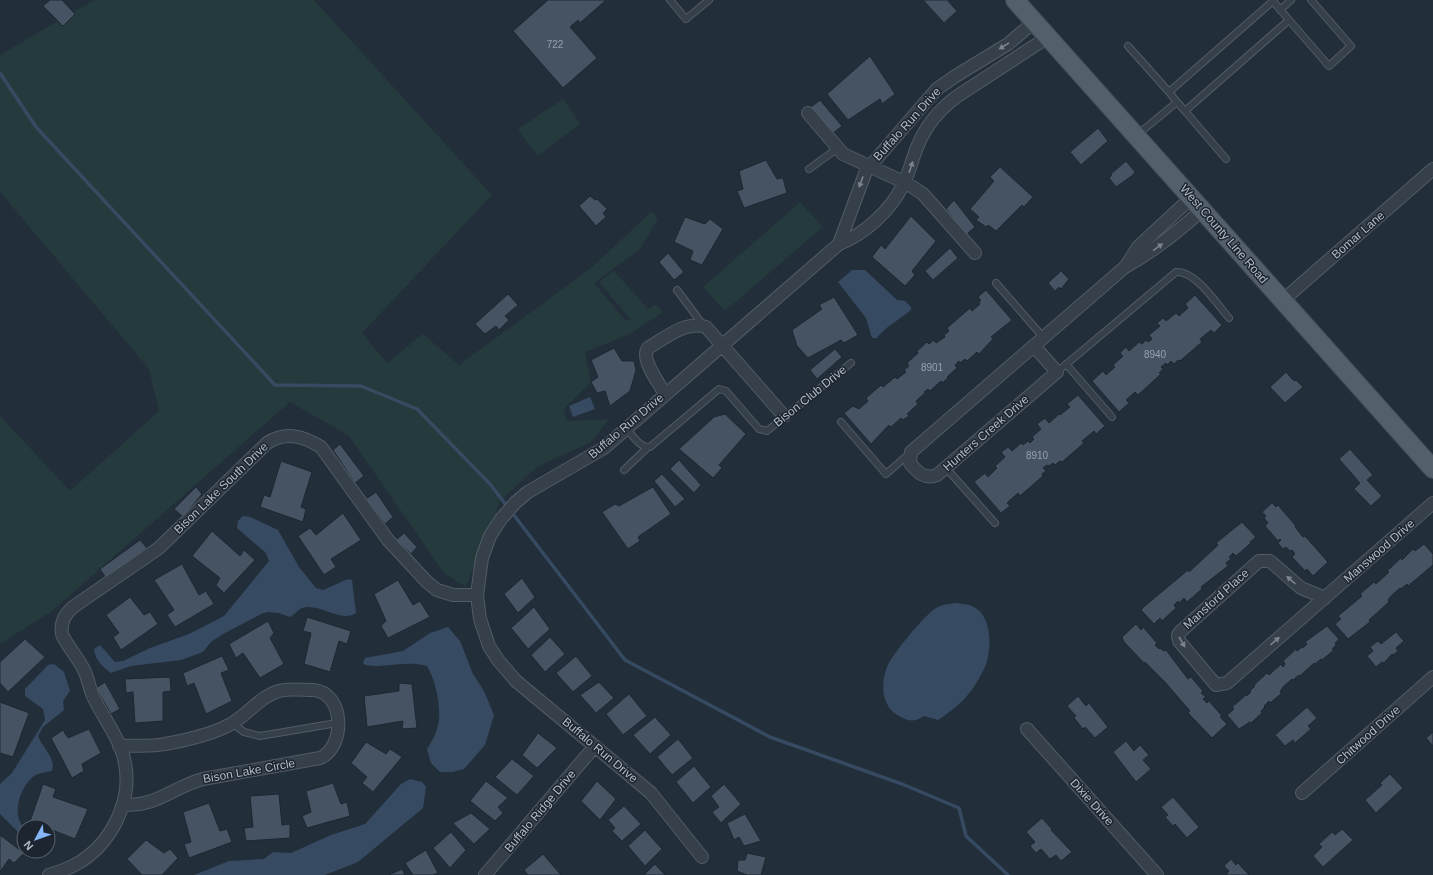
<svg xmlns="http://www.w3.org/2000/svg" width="1433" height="875" viewBox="0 0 1433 875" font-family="Arial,sans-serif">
  <rect width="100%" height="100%" fill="#232e3b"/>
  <path fill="#253a3c" d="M94 0H314L492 195 362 333 387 363 423 334 459 365 591 268 652 211 658 219 641 248 594 283 626 321 630 319 599 282 614 271 648 309 656 304 663 312 630 334 585 352 591 382 564 409 567 421 609 419 591 442 537 467 500 501 466 587 444 573 349 436 290 402 52 611 0 644V416L70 491 159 411 149 369 0 192V55Z
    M563 99 580 124 537 156 518 129Z
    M800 202 823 227 725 311 703 287Z"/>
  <path fill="#364a62" d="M852 270H865L897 300 905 301 911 307V310C900 319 884 328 877 338H872L866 318 838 282Z
    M590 397 595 409 573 417 569 406Z
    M243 516 250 517 278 530 299 567 316 588 323 590 348 579 352 580 356 613C339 624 318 600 300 609 297 611 294 615 290 617L279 613 268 612 261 614 225 633 211 642 203 652 181 660 131 666 111 673C103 667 95 660 94 649L100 645 115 662 123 661 150 648 189 634 224 616 269 561 266 553 237 528 238 521Z
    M956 603C961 604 967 604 972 606 993 615 992 650 985 667 981 675 976 684 971 691 962 703 950 712 938 720L924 716C914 722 910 722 899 716 882 708 880 684 887 667 892 654 924 616 936 608 942 604 949 604 956 603Z
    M448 627 460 641 473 674 484 691 494 715 485 745 464 769 453 772H440L431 763 427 749C431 743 435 736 437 729 443 712 436 681 427 666 404 660 387 669 365 665L363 663 365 658 403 651 430 633Z
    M54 664 64 672 70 691 63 701 64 710 43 727 38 736C43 749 56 758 52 771 47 772 39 773 34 776 20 787 11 814 24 828V838L0 814V784L12 773 45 720 43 709 25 696V689L48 665Z
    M410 779 422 782 426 787 423 808 358 862 325 875H194L229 861 264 859 273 852 291 853 331 835 365 824 401 784Z"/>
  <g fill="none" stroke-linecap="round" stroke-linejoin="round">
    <path stroke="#364a62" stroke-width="3.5" d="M0 73 36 127 275 385 361 386 417 409 490 484 625 660 770 737 902 784 959 808 966 836 1008 875"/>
  </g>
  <path fill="#465362" stroke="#1e2732" d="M50 0H62L75 14 63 26 43 6Z
    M548 0H606L580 23 578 20 570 27 597 58 563 88 513 31Z
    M923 0H950L948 1 957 11 944 23Z
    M870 56 895 94 882 104 880 99 848 120 827 94Z
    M820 100 842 126 833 133 810 108Z
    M1098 128 1108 141 1081 165 1070 152Z
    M766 160 777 179 783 178 787 193 744 208 737 191 743 189 739 171Z
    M1126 161 1135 172 1133 175 1116 187 1109 178 1112 175 1111 174Z
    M1000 167 1033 197 1024 207 1022 205 996 231 988 225 986 227 976 220 979 217 970 209 994 181 990 177Z
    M590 196 595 200 597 199 607 209 603 213 606 217 596 226 579 206Z
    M954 200 975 227 966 235 946 209Z
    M911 216 936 241 912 271 915 275 905 286 872 257 881 245 885 249Z
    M685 217 705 224 710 219 723 229 702 265 690 260 693 251 674 242Z
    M950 248 958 258 933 280 925 271Z
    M668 253 684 272 674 280 659 262Z
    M1061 271 1069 279 1061 289 1059 287 1055 291 1048 283Z
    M986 290 1012 320 991 337 993 339 979 354 977 352 967 361 965 359 960 363 959 361 955 365 957 368 947 377 948 378 942 383 941 381 930 391 928 389 924 392 925 393 916 401 918 404 907 414 909 416 903 420 901 418 891 427 889 425 871 444 844 413 853 406 859 409 868 401 866 398 881 385 883 387 895 377 897 379 906 372 904 370 909 366 907 363 918 353 917 351 927 342 929 344 934 340 936 343 945 337 944 335 949 331 947 328 970 308 972 311 980 304 979 302 981 300 978 297Z
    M508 294 518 305 505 316 509 320 499 330 496 326 485 334 475 324Z
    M1195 295 1222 325 1214 333 1211 330 1200 339 1202 342 1180 361 1178 360 1174 364 1171 361 1167 365 1166 363 1161 367 1163 369 1159 373 1161 374 1138 395 1135 392 1126 400 1129 403 1119 412 1092 381 1103 371 1106 375 1115 367 1113 365 1123 356 1120 353 1126 347 1129 351 1139 342 1142 344 1146 340 1148 342 1152 339 1149 335 1160 326 1157 323 1163 318 1166 321 1176 313 1179 316 1188 308 1185 304Z
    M834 297 858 335 844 343 841 340 808 358 797 346 792 330 822 309 819 305Z
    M614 348 622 361H634L636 370 630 391 610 406 605 391 597 393 591 382 598 377 591 360Z
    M835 349 842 357 817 379 810 370Z
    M1286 372 1294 381 1296 380 1303 387 1285 403 1270 387Z
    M1078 395 1105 426 1096 434 1094 431 1082 441 1084 443 1062 462 1060 461 1055 465 1053 463 1049 466 1047 465 1043 468 1046 471 1042 474 1043 476 1020 496 1018 493 1007 503 1010 506 1001 513 974 482 985 473 988 477 997 468 995 466 1005 457 1001 452 1008 447 1012 451 1021 443 1023 445 1028 441 1030 443 1034 439 1032 437 1041 429 1037 424 1045 418 1049 423 1059 414 1060 415 1070 407 1067 404Z
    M725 414 746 434 719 465 722 468 713 478 679 449 714 417Z
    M340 444 364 476 355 483 333 450Z
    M1350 449 1373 475 1367 480 1382 496 1371 506 1354 489 1360 483 1339 459Z
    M679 460 701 485 694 493 670 469Z
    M281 461 312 472 301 507 306 509 303 522 260 507 264 495 270 497Z
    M662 474 685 499 675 507 654 481Z
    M196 487 202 494 183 517 174 509Z
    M653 487 671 514 638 537 640 541 628 549 602 512 615 504 619 506Z
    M376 492 393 517 385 524 366 499Z
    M1272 503 1276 507 1278 505 1296 526 1295 527 1303 537 1305 536 1328 562 1313 576 1307 569 1305 571 1292 557 1295 554 1292 550 1290 551 1286 547 1283 549 1278 543 1281 540 1280 539 1278 541 1265 526 1268 523 1264 518 1266 516 1262 512Z
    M343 513 361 540 331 559 336 567 324 575 298 536 310 528 316 535Z
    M1242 522 1256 537 1250 542 1251 543 1236 556 1233 553 1229 557 1231 559 1226 563 1228 566 1201 587 1202 589 1187 602 1184 598 1179 603 1178 601 1174 605 1176 608 1162 621 1160 618 1154 624 1141 610 1146 605 1188 570 1189 572 1218 545 1216 543Z
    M212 531 240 556 244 550 255 560 224 593 216 585 220 578 192 556Z
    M404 533 417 547 411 554 396 540Z
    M140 540 147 548 106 578 100 569Z
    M1424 544 1433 554V565L1408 586 1407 584 1401 589 1400 588 1391 596 1388 600 1389 602 1369 620 1370 622 1348 639 1335 624 1341 619 1338 616 1362 596 1360 594 1374 582 1376 584 1389 572 1387 571 1401 558 1402 560 1413 549 1415 551Z
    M182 564 199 595 206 591 214 604 175 627 167 615 174 610 154 580Z
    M522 578 535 597 518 613 504 594Z
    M398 580 413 605 420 601 430 617 388 638 381 626 386 621 374 594Z
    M130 597 144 615 150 612 158 624 121 650 113 637 119 633 106 615Z
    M534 607 550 629 528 649 511 628Z
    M307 617 351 631 347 644 339 641 330 672 304 664 311 633 303 631Z
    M268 621 274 633 270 638 284 664 260 678 243 653 236 658 229 644Z
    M1136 624 1141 630 1143 627 1157 643 1155 645 1159 649 1160 648 1164 651 1166 650 1188 679 1191 677 1203 691 1201 693 1206 697 1203 699 1207 703 1209 701 1222 716 1220 717 1227 724 1212 738 1188 713 1190 711 1164 681 1145 662 1144 663 1124 642 1122 637Z
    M1327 626 1339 639 1335 643 1336 645 1332 649 1334 650 1322 660 1321 659 1315 664 1314 663 1300 676 1299 675 1293 680 1292 679 1283 687 1280 692 1282 693 1270 703 1269 701 1264 706 1265 707 1261 711 1262 713 1251 723 1250 722 1239 729 1227 715 1234 709 1232 707 1246 695 1247 696 1251 692 1250 691 1255 686 1254 685 1267 673 1269 675 1281 664 1283 667 1285 664 1283 661 1296 649 1297 651 1302 647 1303 648 1307 644 1305 642Z
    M1396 632 1404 641 1396 648 1398 651 1393 655 1392 654 1384 663 1382 662 1376 667 1367 656 1373 651 1370 647 1378 641 1381 644Z
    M550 637 565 654 545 672 531 655Z
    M25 639 45 657 8 692 0 683V662Z
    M222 656 229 670 221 673 232 701 206 714 194 683 187 686 183 673Z
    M576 656 592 676 573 692 556 673Z
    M170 677 171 691 163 692V721L135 723 133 692 126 693 125 679Z
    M105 682 120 709 111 714 96 688Z
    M599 682 614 698 596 713 580 695Z
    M399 683 412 684 417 728 402 729 403 721 367 727 364 696 399 691Z
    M629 694 647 716 623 735 606 714Z
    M1078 696 1086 706 1089 703 1108 727 1095 738 1085 727 1083 729 1074 718 1076 716 1067 706Z
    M0 702 29 713 13 757 0 753Z
    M1307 707 1317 718 1308 726 1311 729 1295 743 1293 740 1285 746 1275 735Z
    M655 717 671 735 650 754 633 735Z
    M89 729 101 753 82 764 84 771 72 778 51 738 63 730 68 738Z
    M1433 732V746L1426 738Z
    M538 733 557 748 537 768 522 755Z
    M678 739 693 758 672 775 657 757Z
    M1126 741 1134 751 1140 745 1149 755 1143 760 1151 769 1136 782 1113 752Z
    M366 742 386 754 390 749 402 757 373 792 362 783 367 777 351 763Z
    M512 759 534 776 517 795 495 777Z
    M694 766 711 787 693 803 676 782Z
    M1390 774 1403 788 1376 813 1365 800 1382 785 1380 783Z
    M486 781 508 798 498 807 503 813 495 821 470 801Z
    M597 781 616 799 600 820 581 801Z
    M333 783 341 804 347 802 350 816 307 828 302 816 311 812 306 791Z
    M43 784 56 789 53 797 88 809 75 839 42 826 28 827Z
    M724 784 741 804 721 823 712 812 719 807 711 796Z
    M279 794 282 825 290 824V838L246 841 244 828 253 827 250 796Z
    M1173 797 1199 827 1187 838 1175 824 1173 826 1165 817 1168 815 1161 807Z
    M209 803 220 831 227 829 232 842 189 858 184 844 191 842 183 812Z
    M624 806 641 824 622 841 612 831 615 828 608 820Z
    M471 813 490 829 474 844 453 823Z
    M745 814 761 841 744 846 739 837 734 840 727 823Z
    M1042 818 1052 829 1051 830 1072 852 1061 861 1056 855 1050 859 1041 849 1036 853 1030 846 1035 842 1026 832Z
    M1342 829 1353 840 1323 867 1313 856 1322 847 1319 844 1332 832 1335 835Z
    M645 830 662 849 645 866 628 846Z
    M451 832 466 850 450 868 433 848Z
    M0 835 24 853 14 863 9 859 0 872Z
    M146 840 164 853 170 849 178 858 162 875H142L127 859Z
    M426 850 438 873 433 875H413L405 863Z
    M747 853 766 857 761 875H747L737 871 738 860H745Z
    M543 854 561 875H528L524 870Z
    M1231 859 1236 865 1238 863 1249 875H1226L1229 871 1224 866Z
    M655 864 665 875H644Z
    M402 869 405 875H389Z"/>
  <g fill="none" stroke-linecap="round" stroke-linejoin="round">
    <defs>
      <path id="service" d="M670 0 686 19 709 0
        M1280 10 1291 0
        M1289 20 1329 66 1351 46 1311 0
        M1128 46 1169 92
        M1185 111 1226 159
        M1137 135 1177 102 1185 111 1289 20 1273 1 1169 92 1177 102
        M809 169 838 148
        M996 283 1043 337
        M677 290 703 325
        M1066 364 1112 417
        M1057 372 1176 272C1195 270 1217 304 1229 318
        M841 422 886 474 910 453
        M626 428C632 435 640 448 650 447L719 389 726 391 759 429 767 431 851 363
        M946 468 995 523
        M624 470 647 448
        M232 723 244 732 260 736 337 723"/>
      <path id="minor" d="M808 113 843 154 908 184 923 194 975 253
        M839 244 866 171 922 106 937 89 954 77 1008 44 1034 22
        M1126 266 1138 247 1192 197
        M1282 301 1433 169
        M1034 346 1057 372 937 475C925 480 917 472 910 463L911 452 1125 267C1154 251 1178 232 1203 209
        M665 394C659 383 640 359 648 348 665 338 686 320 706 327L784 416
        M1325 598 1301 588 1270 561H1259L1181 631 1178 635 1179 641 1216 685 1227 683 1433 503
        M1027 729 1157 875
        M119 746C134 745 151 747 165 744 184 741 212 734 229 725 247 716 260 696 279 691 289 688 303 690 313 690 345 692 346 747 320 758L203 779C175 786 153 809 123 804
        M1302 793 1433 677
        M702 857 651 793 516 681 498 660 489 646 480 619 477 595 482 558 490 536 501 519 516 502 528 492 604 448 839 244C865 234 891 210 903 185 910 172 912 158 918 145 926 125 939 110 956 97L1048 37
        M49 875C59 872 70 868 80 862 116 839 137 791 121 749 114 730 101 714 93 696 89 687 88 678 84 670 79 659 65 643 62 634 60 623 65 614 73 607L159 548 267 443C286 431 303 436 321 447L388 540 427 582 437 590 453 595H477
        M485 875 595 746"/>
      <path id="primary" d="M1015 0 1433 469"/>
    </defs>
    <use href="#service" stroke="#525b66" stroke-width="8"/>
    <use href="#minor" stroke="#525b66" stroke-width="14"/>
    <use href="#primary" stroke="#404954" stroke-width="20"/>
    <use href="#service" stroke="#36404b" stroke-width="6"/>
    <use href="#minor" stroke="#36404b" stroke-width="12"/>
    <use href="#primary" stroke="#545f6c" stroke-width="18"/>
  </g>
  <defs><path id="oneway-solid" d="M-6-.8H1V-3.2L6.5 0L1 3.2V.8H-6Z"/></defs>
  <g fill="#7a848f">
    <use href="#oneway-solid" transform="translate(1004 46) rotate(148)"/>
    <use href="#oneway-solid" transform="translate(911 167) rotate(-72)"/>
    <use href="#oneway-solid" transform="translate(861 182) rotate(110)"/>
    <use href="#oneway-solid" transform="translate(1158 247) rotate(-36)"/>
    <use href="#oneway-solid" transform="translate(1291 580) rotate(-138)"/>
    <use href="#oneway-solid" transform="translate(1275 641) rotate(-41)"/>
    <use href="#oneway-solid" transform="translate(1182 642) rotate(60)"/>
  </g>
  <g text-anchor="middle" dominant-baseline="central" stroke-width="3" stroke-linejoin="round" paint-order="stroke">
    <g font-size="10" fill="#97a1ae">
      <text x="555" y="44">722</text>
      <text x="1155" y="354">8940</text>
      <text x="932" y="367">8901</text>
      <text x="1037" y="455">8910</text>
    </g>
    <g font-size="12" fill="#b2bbc7" stroke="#1c2530">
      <text transform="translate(907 124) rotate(-48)">Buffalo Run Drive</text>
      <text transform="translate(1224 234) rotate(49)">West County Line Road</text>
      <text transform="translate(1358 235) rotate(-41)">Bomar Lane</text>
      <text transform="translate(810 396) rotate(-39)">Bison Club Drive</text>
      <text transform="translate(626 426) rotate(-40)">Buffalo Run Drive</text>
      <text transform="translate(986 433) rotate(-41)">Hunters Creek Drive</text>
      <text transform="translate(221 488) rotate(-44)">Bison Lake South Drive</text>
      <text transform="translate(1379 551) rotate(-41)">Manswood Drive</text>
      <text transform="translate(1216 599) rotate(-42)">Mansford Place</text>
      <text transform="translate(1368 735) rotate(-42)">Chitwood Drive</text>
      <text transform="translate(600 750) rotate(40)">Buffalo Run Drive</text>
      <text transform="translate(249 771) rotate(-10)">Bison Lake Circle</text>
      <text transform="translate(1092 802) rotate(48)">Dixie Drive</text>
      <text transform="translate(540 811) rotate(-50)">Buffalo Ridge Drive</text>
    </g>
  </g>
  <g transform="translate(36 839) rotate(229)"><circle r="19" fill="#1c2530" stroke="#58616c"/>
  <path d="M0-3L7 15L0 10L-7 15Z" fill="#86b6f7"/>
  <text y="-6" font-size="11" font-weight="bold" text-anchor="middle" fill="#b2bbc7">N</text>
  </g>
</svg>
